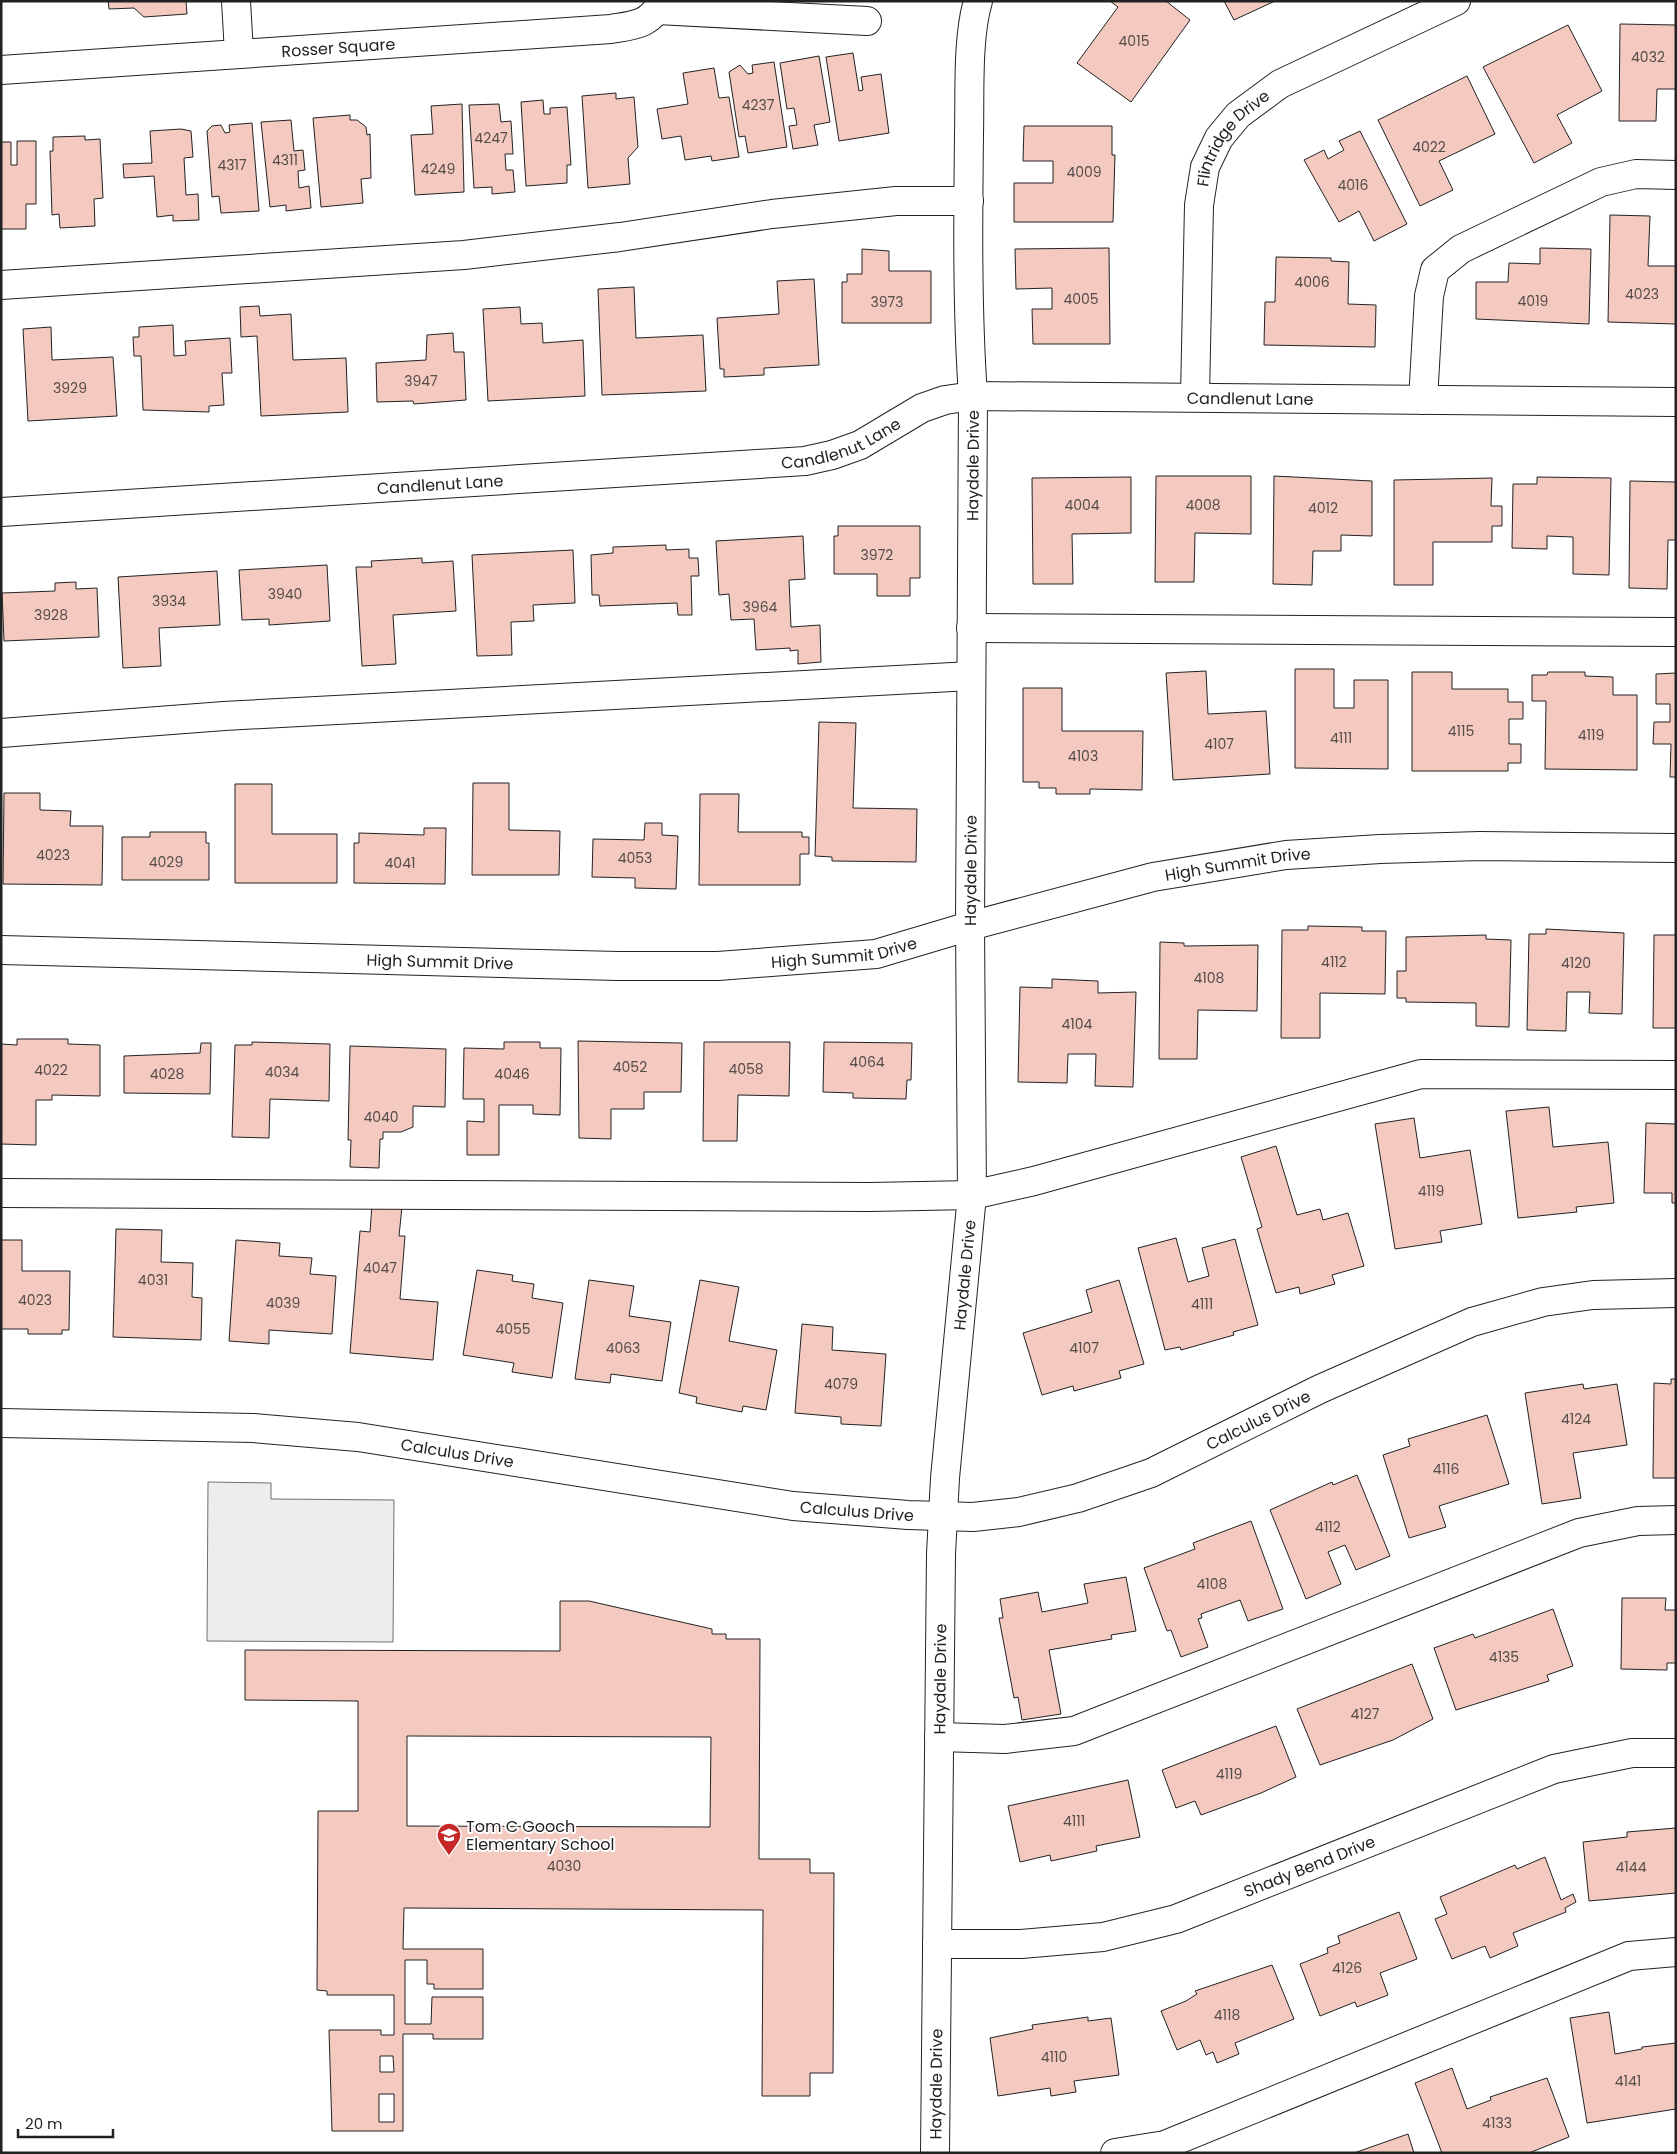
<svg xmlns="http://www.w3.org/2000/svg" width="1677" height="2154" viewBox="0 0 1677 2154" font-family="Poppins,sans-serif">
  <rect width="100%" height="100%" fill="#fff"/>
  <path fill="#ededed" stroke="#6f6f6f" d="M208 1482 271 1483V1499L394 1500 393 1642 207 1641Z"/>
  <path fill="#f3c9c0" stroke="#222" fill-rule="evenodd" d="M108 1H186L187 14 144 17 134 8 109 9Z
    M1110 1H1166L1190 20 1131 102 1077 63 1118 7Z
    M1224 1H1275L1234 20Z
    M1620 24 1676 25V89H1657L1656 121H1619Z
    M1568 25 1602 91 1557 115 1572 143 1534 163 1483 67Z
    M853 53 859 91 863 90 861 77 881 74 889 133 839 141 826 57Z
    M819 56 830 122 814 125 818 145 793 149 789 126 797 125 794 108 787 109 780 63Z
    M774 62 787 147 748 153 745 136 739 137 729 72 740 65 748 74 753 73 752 65Z
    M714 68 719 98 729 97 739 157 712 161 711 156 685 160 681 136 662 139 657 109 688 104 683 73Z
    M1467 76 1495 134 1439 161 1453 190 1420 206 1378 120Z
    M616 93V99L634 97 638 147 628 158 630 184 588 188 582 96Z
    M543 100 544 114H550V108L567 107 571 165H567V183L526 186 521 102Z
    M462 104 464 192 415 195 411 135 433 134 431 106Z
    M499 104 501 122 511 121 513 154H505L506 170H513L515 192 492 194V187L474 188 469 105Z
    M350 115V120H357L366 127 367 135 370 134 371 178 361 179 363 203 321 207 313 118Z
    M291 120 294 151 303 150 305 170 298 171 299 188 309 186 311 208 286 211V205L270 207 261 122Z
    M252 123 259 211 221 213 219 196 212 197 207 131 212 126 221 125 225 133 230 132 229 125Z
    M1024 126H1112V155H1115L1113 222H1014V183H1053V161H1023Z
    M181 129 191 131 193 157 184 158 186 195 198 194 199 220 173 221V215L157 217 154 176 124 178 123 164 152 163 150 131Z
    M1360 131 1407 224 1374 241 1359 211 1339 222 1304 160 1324 150 1328 159 1344 150 1339 141Z
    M85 136V140L100 139 103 198 94 199 95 226 60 228 59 214 52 215 50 151H53V137Z
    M17 141H36V204H26V229H1V142H11V165H17Z
    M1610 215 1650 216 1648 266H1676V324L1608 322Z
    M1109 248 1110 344H1033L1032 309H1052V288L1016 289 1015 249Z
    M1540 248 1591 249 1589 324 1476 319V282H1508L1509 263 1540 264Z
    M862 249 889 251V271H931V323H842V282H847V274H862Z
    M1276 257 1331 258V261L1349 262 1348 304 1376 305 1375 347 1264 345 1265 302H1275Z
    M814 279 819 365 764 368V375L724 377V369H720L717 318 779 314 777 281Z
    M634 287 636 338 703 335 706 391 602 395 598 289Z
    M259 306 260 316 291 314 293 360 346 358 348 412 261 416 257 336 241 337 240 307Z
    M520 307 521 324 542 323 543 343 583 340 585 396 488 401 483 309Z
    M173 325 174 356 186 355 185 341 230 338 232 373H222L224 405 209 406V412L143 410 141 356H134L133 337H139V327Z
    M51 327 52 360 113 357 117 416 28 421 23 329Z
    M453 333 454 352H464L466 400 414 404 413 401 377 402 376 363 426 360 427 335Z
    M1156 476H1251V534L1195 533 1194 582H1155Z
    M1274 476 1372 481V536L1341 535V551H1313L1312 585 1273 584Z
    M1131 477V533L1072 534 1073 584H1033L1032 478Z
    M1537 477 1611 478 1609 575 1573 574V537L1547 536V549L1512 548 1513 484H1537Z
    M1492 478 1491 506H1502V526H1492V542H1433V585H1394V480Z
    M1630 481 1676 482V540H1668L1667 589 1629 588Z
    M838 526H920V578H910V596H877V574H834V536H838Z
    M803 536 805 579 789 580 791 627 820 625 821 662 798 664V650L790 651V648L756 650 754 619 731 620 729 594 719 595 716 541Z
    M666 545V550L689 549V558H698L699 576H691L692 615H678L677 603 600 606 599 595H592L591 555 613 553V547Z
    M573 550 575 603 533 605 534 621 511 622 512 655 477 656 472 555Z
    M422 558V563L453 561 456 611 393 615 396 664 362 666 356 567H372L371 561Z
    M327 565 330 621 269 625V619L242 620 239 570Z
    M217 571 220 625 159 628 161 666 123 668 118 577Z
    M76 582V589L97 588 99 637 4 641 2 593 55 591V583Z
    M1295 669H1334V708H1354V680H1388V769L1295 768Z
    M1206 671 1208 714 1266 711 1270 774 1173 780 1166 673Z
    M1412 672H1452V689H1508V702H1523V719H1509V744H1521V763H1508V771H1412Z
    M1548 672H1585V676L1613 677V695H1637V770L1545 769 1546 701H1532V675H1547Z
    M1676 673V777H1670L1671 744H1653L1654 722H1670V704H1656V674Z
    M1023 688H1062V731H1143L1142 790 1090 789V794H1056V788H1039V782H1023Z
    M819 722 856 723 853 808 917 809 916 862 832 861V857L815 856Z
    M473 783H509V830L560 831 559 875H472Z
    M235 784H272V834H337V883H235Z
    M4 793H40V810L71 811 70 826H103L102 885 3 884Z
    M700 794H739L738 832H802V837H809V854H800V885H699Z
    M645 823H662V835L678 836 676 889 635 888V878L592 877 593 839 644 840Z
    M424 828H446L445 884 354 883V843H359V833L424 835Z
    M150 832H206V843H209V880H122V837H150Z
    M1308 926 1362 927V931H1386L1385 994 1320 993V1038H1281L1282 930H1308Z
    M1546 929 1624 933 1622 1014 1589 1013 1590 992H1567L1566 1031 1527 1030 1529 934H1546Z
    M1486 935V939L1511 940 1509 1027 1476 1026V1003L1406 1002V998H1397V971H1406V937Z
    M1654 935H1676V1028H1653Z
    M1160 942 1184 943V946L1258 945 1257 1011 1198 1010 1197 1059H1159Z
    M1052 979 1098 981V993L1136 992 1133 1087 1095 1086 1096 1054H1068L1067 1083 1018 1082 1020 987 1052 988Z
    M17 1039H68V1044L100 1045V1096L52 1095V1100H36V1145L1 1144V1044L17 1045Z
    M578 1041 682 1043 681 1092H644V1109H611V1139L579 1138Z
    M252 1042 330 1044 329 1101 270 1099 269 1138 232 1137 235 1045H252Z
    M504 1042H540V1048H561L560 1115 533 1114V1105H499V1155H467V1121L484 1122V1099H463L464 1048 504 1049Z
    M704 1042H790L789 1096 738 1095 737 1141H703Z
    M824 1042 912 1043 911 1080H907L906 1099 853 1098V1093L823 1092Z
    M201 1043H211L210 1094 124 1093V1056L200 1053Z
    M350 1046 446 1049 445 1107 413 1106V1127L401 1132H383V1139H380L379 1168 350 1167 351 1140H348Z
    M1549 1107 1553 1147 1608 1142 1614 1203 1576 1207 1577 1212 1518 1218 1506 1111Z
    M1414 1118 1420 1158 1470 1150 1482 1224 1440 1231 1442 1242 1395 1249 1375 1124Z
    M1646 1123 1676 1124V1203H1672V1193H1644Z
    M1276 1146 1297 1215 1320 1209 1323 1220 1348 1213 1364 1266 1332 1275 1335 1284 1300 1294 1299 1287 1276 1293 1257 1229 1262 1227 1241 1157Z
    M372 1204 402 1207 399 1236H405L400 1299 438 1302 433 1360 350 1353 360 1231 370 1232Z
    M116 1229 162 1230 161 1262 193 1263 192 1297 202 1298 201 1340 113 1337Z
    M1176 1238 1188 1282 1209 1276 1202 1248 1235 1239 1258 1325 1233 1332 1234 1335 1181 1350 1180 1347 1165 1350 1138 1248Z
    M1 1240H22V1271H70L69 1330H62V1334H28V1329H1Z
    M236 1240 280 1243 279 1256 312 1258 310 1274 336 1276 332 1334 269 1330V1344L229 1341Z
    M477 1270 513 1275 512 1281 534 1284 532 1298 563 1303 552 1378 512 1372 514 1363 463 1355Z
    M589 1280 634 1286 629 1316 671 1322 662 1381 611 1374 610 1383 575 1379Z
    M700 1280 739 1287 729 1341 777 1350 766 1410 743 1406 742 1412 696 1403 697 1397 679 1393Z
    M1119 1280 1144 1364 1119 1371 1121 1378 1074 1391 1073 1386 1042 1395 1023 1333 1092 1312 1086 1290Z
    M802 1324 833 1327 832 1350 886 1354 881 1426 841 1424V1417L795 1413Z
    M1671 1379H1676V1478H1653L1654 1383 1671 1384Z
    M1583 1384 1584 1389 1617 1384 1627 1445 1573 1453 1581 1498 1542 1504 1525 1393Z
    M1487 1415 1509 1484 1439 1506 1446 1527 1409 1538 1383 1455 1410 1446 1408 1439Z
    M1357 1475 1390 1556 1356 1570 1345 1545 1328 1552 1341 1584 1306 1599 1270 1510 1332 1482 1333 1485Z
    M1251 1521 1283 1609 1248 1621 1240 1600 1201 1614 1202 1618 1198 1619 1208 1647 1181 1657 1171 1630 1167 1631 1144 1568 1195 1549 1193 1543Z
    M1126 1577 1136 1631 1111 1635 1112 1639 1049 1650 1061 1714 1022 1720 1018 1697 1014 1698 999 1618H1003L1000 1599 1038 1592 1042 1612 1088 1603 1084 1584Z
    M1622 1598H1666L1665 1610H1676V1663H1667V1670L1621 1669Z
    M560 1601H589L712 1629V1634H726V1639H760L759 1859H810V1873H834L833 2073H810V2096H762L763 1910 404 1908 403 1949H483V1989H434V1984H427V1960H405V2024H431L432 1997H483V2039H433V2034H403V2131H332L329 2030H381V2035H394V1995H327V1991L317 1990 318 1811H358V1701L245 1700V1650L560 1651ZM407 1736 711 1737 710 1827 407 1826ZM380 2056H393L394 2072H380ZM379 2094H394V2122H379Z
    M1553 1609 1573 1666 1547 1675 1549 1681 1456 1710 1434 1648 1473 1634 1475 1638Z
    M1412 1664 1433 1719 1393 1740 1320 1765 1297 1709Z
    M1276 1726 1296 1777 1261 1793 1201 1815 1195 1801 1176 1808 1162 1770Z
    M1128 1780 1140 1837 1096 1846 1097 1851 1051 1861 1050 1855 1020 1862 1008 1806Z
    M1676 1828V1893L1589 1901 1583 1842 1627 1837V1832Z
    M1545 1857 1561 1900 1573 1894 1576 1902 1565 1908 1566 1912 1513 1933 1518 1946 1490 1958 1485 1946 1452 1959 1435 1919 1447 1914 1440 1897 1515 1865 1517 1869Z
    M1399 1912 1417 1959 1380 1973 1388 1995 1357 2007 1355 2002 1320 2016 1300 1964 1328 1953 1327 1948 1340 1943 1338 1936Z
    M1272 1965 1294 2019 1235 2043 1239 2054 1217 2063 1213 2052 1206 2055 1200 2040 1177 2050 1161 2011 1186 2001 1197 1994 1195 1991Z
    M1609 2012 1615 2054 1642 2049V2047L1676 2043V2109L1587 2123 1570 2018Z
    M1088 2017V2021L1111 2018 1119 2075 1074 2081 1076 2092 1051 2096 1050 2088 998 2096 990 2038 1033 2029 1032 2025Z
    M1452 2068 1467 2109 1491 2100 1490 2097 1547 2078 1569 2137 1529 2153H1442L1415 2083Z
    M1408 2134 1414 2153H1354Z"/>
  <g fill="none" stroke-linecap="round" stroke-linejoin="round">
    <defs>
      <g id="minor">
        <path d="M236 1 239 53"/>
        <path d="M657 10 867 21"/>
        <path id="s1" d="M1 70 611 29C635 25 650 25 662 1"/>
        <path d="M1 285 464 255 620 237 772 214 896 201H969"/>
        <path id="s2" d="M1195 396 1199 205 1205 167 1219 138 1238 115 1280 84 1456 1"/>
        <path d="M1423 400 1429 296 1435 270 1461 249 1601 182 1636 174 1676 175"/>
        <path id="s3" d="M1 512 805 461 832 455 860 445 922 408 945 400 973 396 1676 402"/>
        <path d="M971 628 1676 632"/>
        <path d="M1 733 224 716 971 676"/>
        <path id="s4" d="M1 950 618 966H718L876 954 970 926 1153 877 1286 855 1380 849 1480 846 1676 848"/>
        <path d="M1 1193 870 1197 972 1195 1034 1181 1421 1074 1676 1075"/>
        <path id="s5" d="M1 1423 253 1428 358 1437 793 1506 908 1515 973 1517 1019 1512 1078 1498 1151 1473 1320 1389 1472 1322 1543 1302 1593 1295 1676 1293"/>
        <path d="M939 1737 1005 1739 1074 1731 1579 1533 1638 1521 1676 1520"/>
        <path id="s6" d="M937 1944H1021L1103 1937 1176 1919 1554 1769 1632 1753H1676"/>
        <path id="s7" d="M935 2153 941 1554 945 1478 972 1195 970 926 973 396C967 309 968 221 969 134 970 95 967 38 978 1"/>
        <path d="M1115 2153 1165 2145 1629 1956 1676 1952"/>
      </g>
    </defs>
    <use href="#minor" stroke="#222" stroke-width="30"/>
    <use href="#minor" stroke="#fff" stroke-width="28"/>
  </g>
  <defs>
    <symbol id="school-pin" viewBox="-11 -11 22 30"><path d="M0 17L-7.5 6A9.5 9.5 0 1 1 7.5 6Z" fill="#c62828" stroke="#fff"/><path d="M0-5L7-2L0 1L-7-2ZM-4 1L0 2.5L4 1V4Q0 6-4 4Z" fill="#fff"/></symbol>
  </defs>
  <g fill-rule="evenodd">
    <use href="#school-pin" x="435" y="1821" width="28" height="38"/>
  </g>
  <g text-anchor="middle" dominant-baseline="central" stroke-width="4" stroke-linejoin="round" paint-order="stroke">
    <g font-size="14" fill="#564c4a">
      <text x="1134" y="41">4015</text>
      <text x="1648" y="57">4032</text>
      <text x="758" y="105">4237</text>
      <text x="491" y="138">4247</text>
      <text x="1429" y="147">4022</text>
      <text x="285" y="160">4311</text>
      <text x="232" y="165">4317</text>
      <text x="438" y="169">4249</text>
      <text x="1084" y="172">4009</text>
      <text x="1353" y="185">4016</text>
      <text x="1312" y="282">4006</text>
      <text x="1642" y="294">4023</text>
      <text x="1081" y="299">4005</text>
      <text x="1533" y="301">4019</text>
      <text x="887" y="302">3973</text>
      <text x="421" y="381">3947</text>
      <text x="70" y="388">3929</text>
      <text x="1082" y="505">4004</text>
      <text x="1203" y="505">4008</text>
      <text x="1323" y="508">4012</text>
      <text x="877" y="555">3972</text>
      <text x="285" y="594">3940</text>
      <text x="169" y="601">3934</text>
      <text x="760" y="607">3964</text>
      <text x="51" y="615">3928</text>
      <text x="1461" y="731">4115</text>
      <text x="1591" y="735">4119</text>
      <text x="1341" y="738">4111</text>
      <text x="1219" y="744">4107</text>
      <text x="1083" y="756">4103</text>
      <text x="53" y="855">4023</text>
      <text x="635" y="858">4053</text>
      <text x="166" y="862">4029</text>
      <text x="400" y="863">4041</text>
      <text x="1334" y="962">4112</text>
      <text x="1576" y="963">4120</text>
      <text x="1209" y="978">4108</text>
      <text x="1077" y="1024">4104</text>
      <text x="867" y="1062">4064</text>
      <text x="630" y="1067">4052</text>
      <text x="746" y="1069">4058</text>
      <text x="51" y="1070">4022</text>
      <text x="282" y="1072">4034</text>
      <text x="167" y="1074">4028</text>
      <text x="512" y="1074">4046</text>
      <text x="381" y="1117">4040</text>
      <text x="1431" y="1191">4119</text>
      <text x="380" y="1268">4047</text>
      <text x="153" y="1280">4031</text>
      <text x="35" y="1300">4023</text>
      <text x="283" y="1303">4039</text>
      <text x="1202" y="1304">4111</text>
      <text x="513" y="1329">4055</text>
      <text x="623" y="1348">4063</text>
      <text x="1084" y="1348">4107</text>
      <text x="841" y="1384">4079</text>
      <text x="1576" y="1419">4124</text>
      <text x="1446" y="1469">4116</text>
      <text x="1328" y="1527">4112</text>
      <text x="1212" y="1584">4108</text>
      <text x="1504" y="1657">4135</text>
      <text x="1365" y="1714">4127</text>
      <text x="1229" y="1774">4119</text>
      <text x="1074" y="1821">4111</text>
      <text x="564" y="1866">4030</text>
      <text x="1631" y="1867">4144</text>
      <text x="1347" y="1968">4126</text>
      <text x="1227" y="2015">4118</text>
      <text x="1054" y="2057">4110</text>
      <text x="1628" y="2081">4141</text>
      <text x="1497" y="2123">4133</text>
    </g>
    <g font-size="16" fill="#222" stroke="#fff">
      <text stroke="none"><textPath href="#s1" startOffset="338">Rosser Square</textPath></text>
      <text stroke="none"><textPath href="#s2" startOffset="269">Flintridge Drive</textPath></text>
      <text stroke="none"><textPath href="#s3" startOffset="1265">Candlenut Lane</textPath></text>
      <text stroke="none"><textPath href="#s3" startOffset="845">Candlenut Lane</textPath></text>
      <text stroke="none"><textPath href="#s7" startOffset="1689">Haydale Drive</textPath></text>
      <text stroke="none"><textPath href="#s3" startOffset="440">Candlenut Lane</textPath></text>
      <text stroke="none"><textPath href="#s4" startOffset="1249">High Summit Drive</textPath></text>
      <text stroke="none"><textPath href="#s7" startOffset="1284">Haydale Drive</textPath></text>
      <text stroke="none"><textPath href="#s4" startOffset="844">High Summit Drive</textPath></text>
      <text stroke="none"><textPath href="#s4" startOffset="439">High Summit Drive</textPath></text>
      <text stroke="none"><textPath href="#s7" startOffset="879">Haydale Drive</textPath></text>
      <text stroke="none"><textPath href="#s5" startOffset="1282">Calculus Drive</textPath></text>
      <text stroke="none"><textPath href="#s5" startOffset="458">Calculus Drive</textPath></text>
      <text stroke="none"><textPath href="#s5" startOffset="862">Calculus Drive</textPath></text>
      <text stroke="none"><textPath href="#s7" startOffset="474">Haydale Drive</textPath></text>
      <text stroke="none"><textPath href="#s6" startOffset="385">Shady Bend Drive</textPath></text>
      <text stroke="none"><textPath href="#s7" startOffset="69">Haydale Drive</textPath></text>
    </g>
    <g font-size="16" fill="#222" stroke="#fff" text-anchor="start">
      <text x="466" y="1826">Tom C Gooch<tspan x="466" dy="18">Elementary School</tspan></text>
    </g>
  </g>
  <rect width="1677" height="2154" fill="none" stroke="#222222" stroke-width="5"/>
  <path d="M18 2129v8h95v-8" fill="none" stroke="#222222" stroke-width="2.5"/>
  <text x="25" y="2129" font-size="15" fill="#222222" stroke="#ffffff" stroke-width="4" paint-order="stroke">20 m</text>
</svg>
